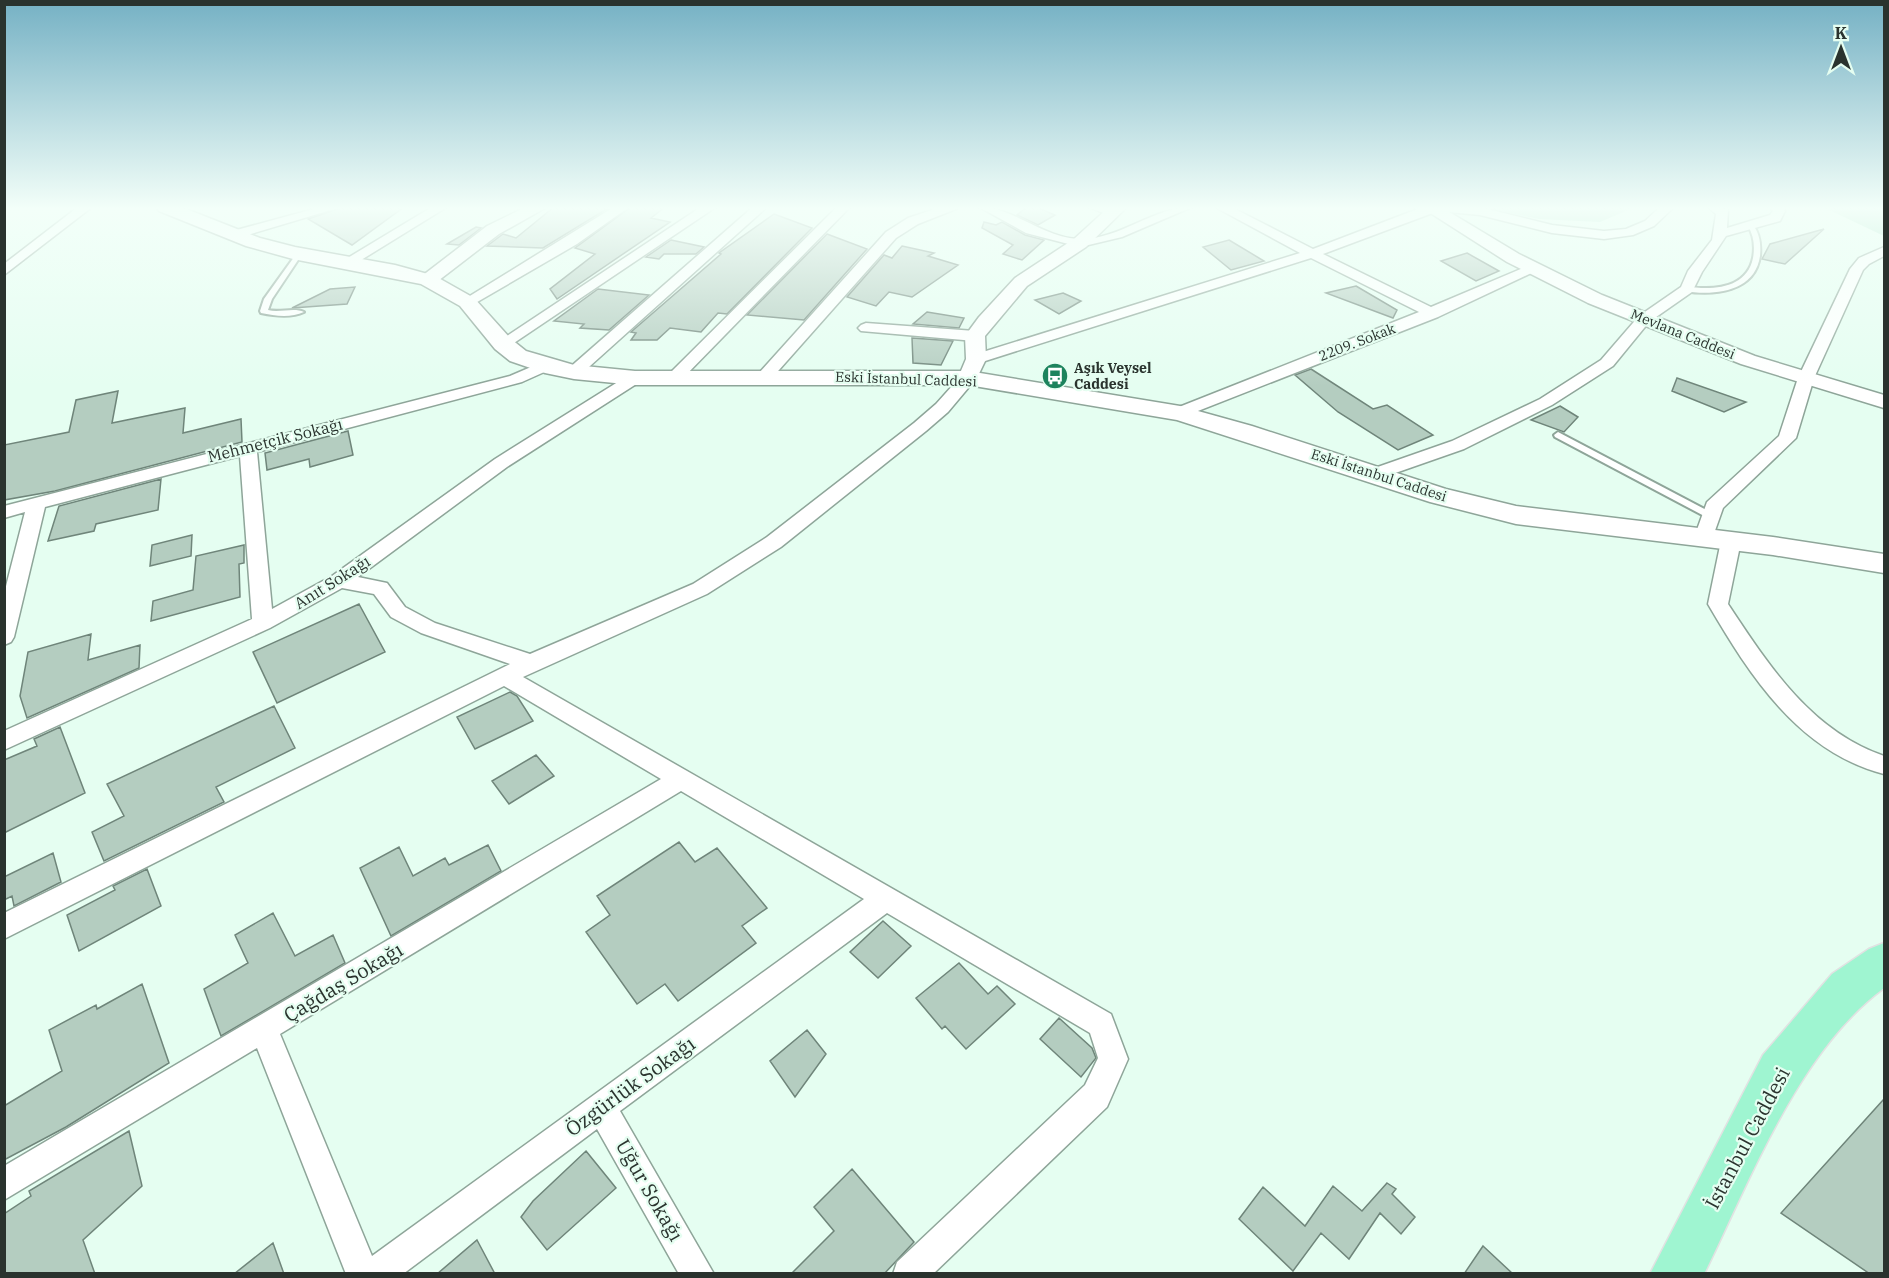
<svg xmlns="http://www.w3.org/2000/svg" width="1889" height="1278" viewBox="0 0 1889 1278" font-family="'IBM Plex Serif',serif">
  <rect width="100%" height="100%" fill="#e5fef1"/>
  <path fill="#a1ddc0" d="M1480 207H1635L1600 222 1539 219Z
    M1823 207H1884V236Z"/>
  <path fill="#b4cdc0" stroke="#6f857a" stroke-width="1.5" d="M343 207H404L352 245 308 219Z
    M554 207H610L543 248 487 246 503 234 516 238Z
    M631 207H665L651 218 670 222 557 299 550 289 595 254 575 248Z
    M1027 207H1036L1055 215 1038 225 1017 215Z
    M774 214 812 228 727 314 718 313 701 332 670 328 657 340H631L636 333 631 332 721 254 719 253Z
    M984 222 996 225 1002 222 1025 235 1044 240 1022 260 1003 254 1013 245 982 228Z
    M476 227 481 228 459 245 447 244Z
    M1824 229 1785 264 1762 259 1770 244Z
    M827 234 867 249 804 320 747 315Z
    M671 240 704 247 696 254H664L659 259 646 257Z
    M1229 240 1264 261 1231 270 1203 247Z
    M902 246 934 253 928 256 958 265 912 297 889 292 876 306 847 297 884 255 892 258Z
    M1467 253 1499 271 1476 281 1441 261Z
    M1356 286 1397 310 1393 318 1326 293Z
    M355 287 347 304 292 308 330 289Z
    M598 289 649 295 609 330 580 328 584 324 554 321Z
    M1063 293 1081 301 1059 314 1035 300Z
    M927 312 964 318 959 328 913 324Z
    M912 338 953 341 941 365 913 363Z
    M1311 369 1373 409 1387 405 1433 435 1398 450 1338 412 1295 375Z
    M1677 378 1746 402 1724 412 1672 391Z
    M118 391 112 423 185 408 183 433 241 419 242 442 55 491 4 500V445L69 432 76 400Z
    M1560 406 1578 417 1564 432 1531 420Z
    M348 431 353 455 310 467 309 459 267 470 265 453Z
    M161 479 158 510 96 524 94 531 48 541 59 506Z
    M192 535 191 556 150 566 152 545Z
    M244 545V563L239 564 240 597 151 621 153 601 193 590 196 556Z
    M359 604 385 652 277 703 253 652Z
    M91 634 88 660 140 645 139 668 27 718 20 696 28 652Z
    M510 692 517 696 533 721 475 749 457 717Z
    M274 706 295 748 216 787 224 802 104 861 92 832 124 816 107 784Z
    M60 727 85 793 4 833V760L37 746 34 739Z
    M536 755 554 776 509 804 492 781Z
    M679 842 695 862 717 848 767 908 742 926 756 943 678 1001 665 984 637 1004 586 932 610 915 597 896Z
    M488 845 501 871 391 936 360 868 399 847 413 876 445 858 449 865Z
    M53 853 61 882 14 906 12 896 4 900V877Z
    M147 869 161 906 79 951 67 915 115 890 113 886Z
    M273 913 295 956 333 935 345 963 221 1036 204 989 248 963 235 935Z
    M883 921 911 946 878 978 850 952Z
    M959 963 988 994 997 986 1015 1004 966 1049 945 1026 942 1029 916 998Z
    M142 984 169 1063 66 1127 4 1160V1106L62 1071 49 1030 96 1005 97 1009Z
    M1059 1018 1092 1048 1096 1058 1081 1077 1040 1039Z
    M807 1030 826 1054 795 1097 770 1061Z
    M1884 1099V1274H1870L1781 1213Z
    M129 1131 142 1186 83 1240 95 1274H4V1214L31 1196 29 1191Z
    M586 1151 616 1188 547 1250 521 1217 533 1201Z
    M852 1169 914 1242 884 1274H791L834 1231 814 1207Z
    M1387 1183 1396 1189 1392 1194 1415 1217 1401 1234 1380 1213 1349 1259 1321 1233 1293 1271 1239 1219 1263 1187 1305 1226 1333 1186 1362 1211Z
    M477 1240 495 1274H437Z
    M273 1243 284 1274H234Z
    M1483 1246 1513 1274H1464Z"/>
  <g fill="none" stroke-linecap="round" stroke-linejoin="round">
    <defs>
      <path id="service" d="M1751 224 1753 225C1760 234 1761 245 1760 256 1755 292 1714 296 1684 291L1683 289C1689 286 1695 288 1701 288 1724 289 1748 283 1753 258 1755 247 1754 236 1748 226Z
        M297 253 302 254 272 299 268 310C280 313 294 307 304 312 291 318 275 316 261 313L260 311 264 299Z
        M1558 432 1714 514 1716 516 1711 519 1708 518 1555 437 1554 435Z"/>
      <path id="minor" d="M78 207H92L4 275V264Z
        M321 207H341L234 239 227 235 229 232Z
        M432 207H447L353 265 348 266 341 262Z
        M614 207H629L577 244 472 305 467 306 460 302Z
        M701 207H716L508 347 503 349 495 344Z
        M753 207H767L580 375H568L566 372 568 369Z
        M837 207H850L682 379H670L668 376 670 373Z
        M941 207H961L918 224 896 238 771 379H759L757 376 759 373 886 232 908 218Z
        M979 207C1013 207 1042 237 1078 239 1118 241 1153 207 1192 207L1122 237 1080 247 1026 233Z
        M1089 207H1108L1117 212 1111 216Z
        M1215 207H1231L1313 249 1423 207H1479L1552 225 1604 231 1626 229 1645 221 1660 207H1674L1654 226 1633 235 1604 239 1552 233 1480 215 1438 211 1323 254 1431 307 1528 266 1533 265 1540 269 1438 317 1180 418 1174 417 1172 413 1174 409 1419 312 1311 258 982 362H970L968 359 970 356 1300 253Z
        M1708 207 1728 209 1727 228 1770 215 1773 211 1770 207H1783L1785 211 1780 221 1726 236 1702 272 1692 292 1649 322 1613 366 1552 405 1464 449 1381 478H1369L1366 474 1369 470 1452 441 1540 399 1601 360 1639 316 1681 287 1688 271 1712 240 1716 214Z
        M1884 247V256L1869 264 1863 270 1814 378 1796 438 1723 508 1711 542H1697L1694 538 1707 502 1779 436 1798 378 1850 269 1859 258Z
        M866 323 975 331 983 336 975 341 861 331 858 328 861 325Z
        M545 361 553 366 551 369 522 382 257 452 272 609 332 576 495 459 629 375H641L643 378 641 381 507 467 358 577 387 583 405 607 435 623 530 654 693 584 767 537 914 423 936 404 962 375H974L976 378 974 381 948 412 926 431 781 547 707 594 523 677 1111 1014 1128 1059 1107 1107 933 1274H893L897 1262 1085 1085 1098 1058 1090 1033 887 913 620 1111 714 1274H679L597 1129 403 1274H346L257 1048 4 1200V1166L661 779 504 686 4 939V913L510 664 421 633 391 617 374 594 342 588 270 628 4 750V731L252 619 240 456 45 507 14 637 11 642 4 645V594L25 512 4 518V506L510 376ZM681 791 864 899 372 1256 280 1034Z
        M1731 535 1738 536 1741 541 1728 604C1769 666 1811 731 1884 756V774C1799 752 1750 676 1708 604L1721 541 1724 536Z"/>
      <path id="tertiary" d="M526 207H547L499 234 434 284H422L419 280 422 276 487 226Z
        M1109 207H1127L1086 247 1027 286 985 336 986 359 975 382H961L958 378 966 359 965 336 979 317 1015 278 1074 239Z
        M1421 207H1441L1519 254 1602 295 1755 356 1884 395V408L1741 364 1588 303 1507 262Z"/>
      <path id="secondary" d="M156 207H181L260 238 295 247 395 265 435 276 474 298 511 339 526 351 574 365 635 371H968L1180 406 1252 426 1446 489 1516 506 1773 537 1884 554V573L1773 555 1516 524 1430 502 1177 420 968 385H635L574 379 545 373 510 361 495 349 460 306 421 284 293 259 246 246 159 211Z"/>
      <path id="primary" d="M1884 943V988C1799 1050 1750 1180 1704 1274H1650L1763 1055 1832 974 1869 949Z"/>
    </defs>
    <use href="#service" stroke="#8ea599" stroke-width="4"/>
    <use href="#minor" stroke="#8ea599" stroke-width="3"/>
    <use href="#tertiary" stroke="#8ea599" stroke-width="3"/>
    <use href="#secondary" stroke="#8ea599" stroke-width="3"/>
    <use href="#primary" stroke="#e1e2e2" stroke-width="3"/>
    <use href="#service" fill="#fff" fill-rule="evenodd"/>
    <use href="#minor" fill="#fff" fill-rule="evenodd"/>
    <use href="#tertiary" fill="#fff" fill-rule="evenodd"/>
    <use href="#secondary" fill="#fff" fill-rule="evenodd"/>
    <use href="#primary" fill="#9ff5d1" fill-rule="evenodd"/>
  </g>
  <linearGradient id="sky" x2="0" y2="1"><stop stop-color="#75b1c4"/><stop offset="0.54" stop-color="#f3fff9"/><stop offset="1" stop-color="#f3fff9" stop-opacity="0"/></linearGradient>
  <rect width="1889" height="386" fill="url(#sky)"/>
  <defs>
    <symbol id="bus-disc" viewBox="-11 -11 22 22"><circle r="9.5" fill="#1d835d" stroke="#e5fef1"/><path d="M-5-6H5V4H4V6H2V4H-2V6H-4V4H-5ZM-3.5-4V0h7V-4ZM-3.5 1.2v1.5H-2V1.2ZM2 1.2v1.5H3.5V1.2Z" fill="#fff"/></symbol>
  </defs>
  <g fill-rule="evenodd">
    <use href="#bus-disc" x="1040" y="361" width="30" height="30"/>
  </g>
  <g text-anchor="middle" dominant-baseline="central" stroke-width="4.5" stroke-linejoin="round" paint-order="stroke">
    <g font-size="14" fill="#2a332e" stroke="#e5fef1">
      <text transform="translate(1683 334) rotate(22)">Mevlana Caddesi</text>
      <text transform="translate(1357 342) rotate(-21)">2209. Sokak</text>
      <text transform="translate(906 379) rotate(2)">Eski İstanbul Caddesi</text>
      <text transform="translate(1379 475) rotate(18)">Eski İstanbul Caddesi</text>
    </g>
    <g font-size="14" font-weight="bold" fill="#2a332e" stroke="#e5fef1" text-anchor="start">
      <text x="1074" y="368">Aşık Veysel<tspan x="1074" dy="16">Caddesi</tspan></text>
    </g>
    <g font-size="16" fill="#2a332e" stroke="#e5fef1">
      <text transform="translate(275 440) rotate(-14)">Mehmetçik Sokağı</text>
      <text transform="translate(332 582) rotate(-32)">Anıt Sokağı</text>
    </g>
    <g font-size="20" fill="#2a332e" stroke="#e5fef1">
      <text transform="translate(343 982) rotate(-31)">Çağdaş Sokağı</text>
      <text transform="translate(630 1086) rotate(-36)">Özgürlük Sokağı</text>
      <text transform="translate(1747 1138) rotate(-62)">İstanbul Caddesi</text>
      <text transform="translate(650 1190) rotate(60)">Uğur Sokağı</text>
    </g>
  </g>
  <rect width="1889" height="1278" fill="none" stroke="#2a332e" stroke-width="12"/>
  <g transform="translate(1841 48)" stroke="#e5fef1" stroke-width="4.5" paint-order="stroke">
  <path d="M0-4.5L10 22L0 15L-10 22Z" fill="#2a332e"/>
  <text y="-9" font-size="16" font-weight="bold" text-anchor="middle" fill="#2a332e">K</text>
  </g>
</svg>
